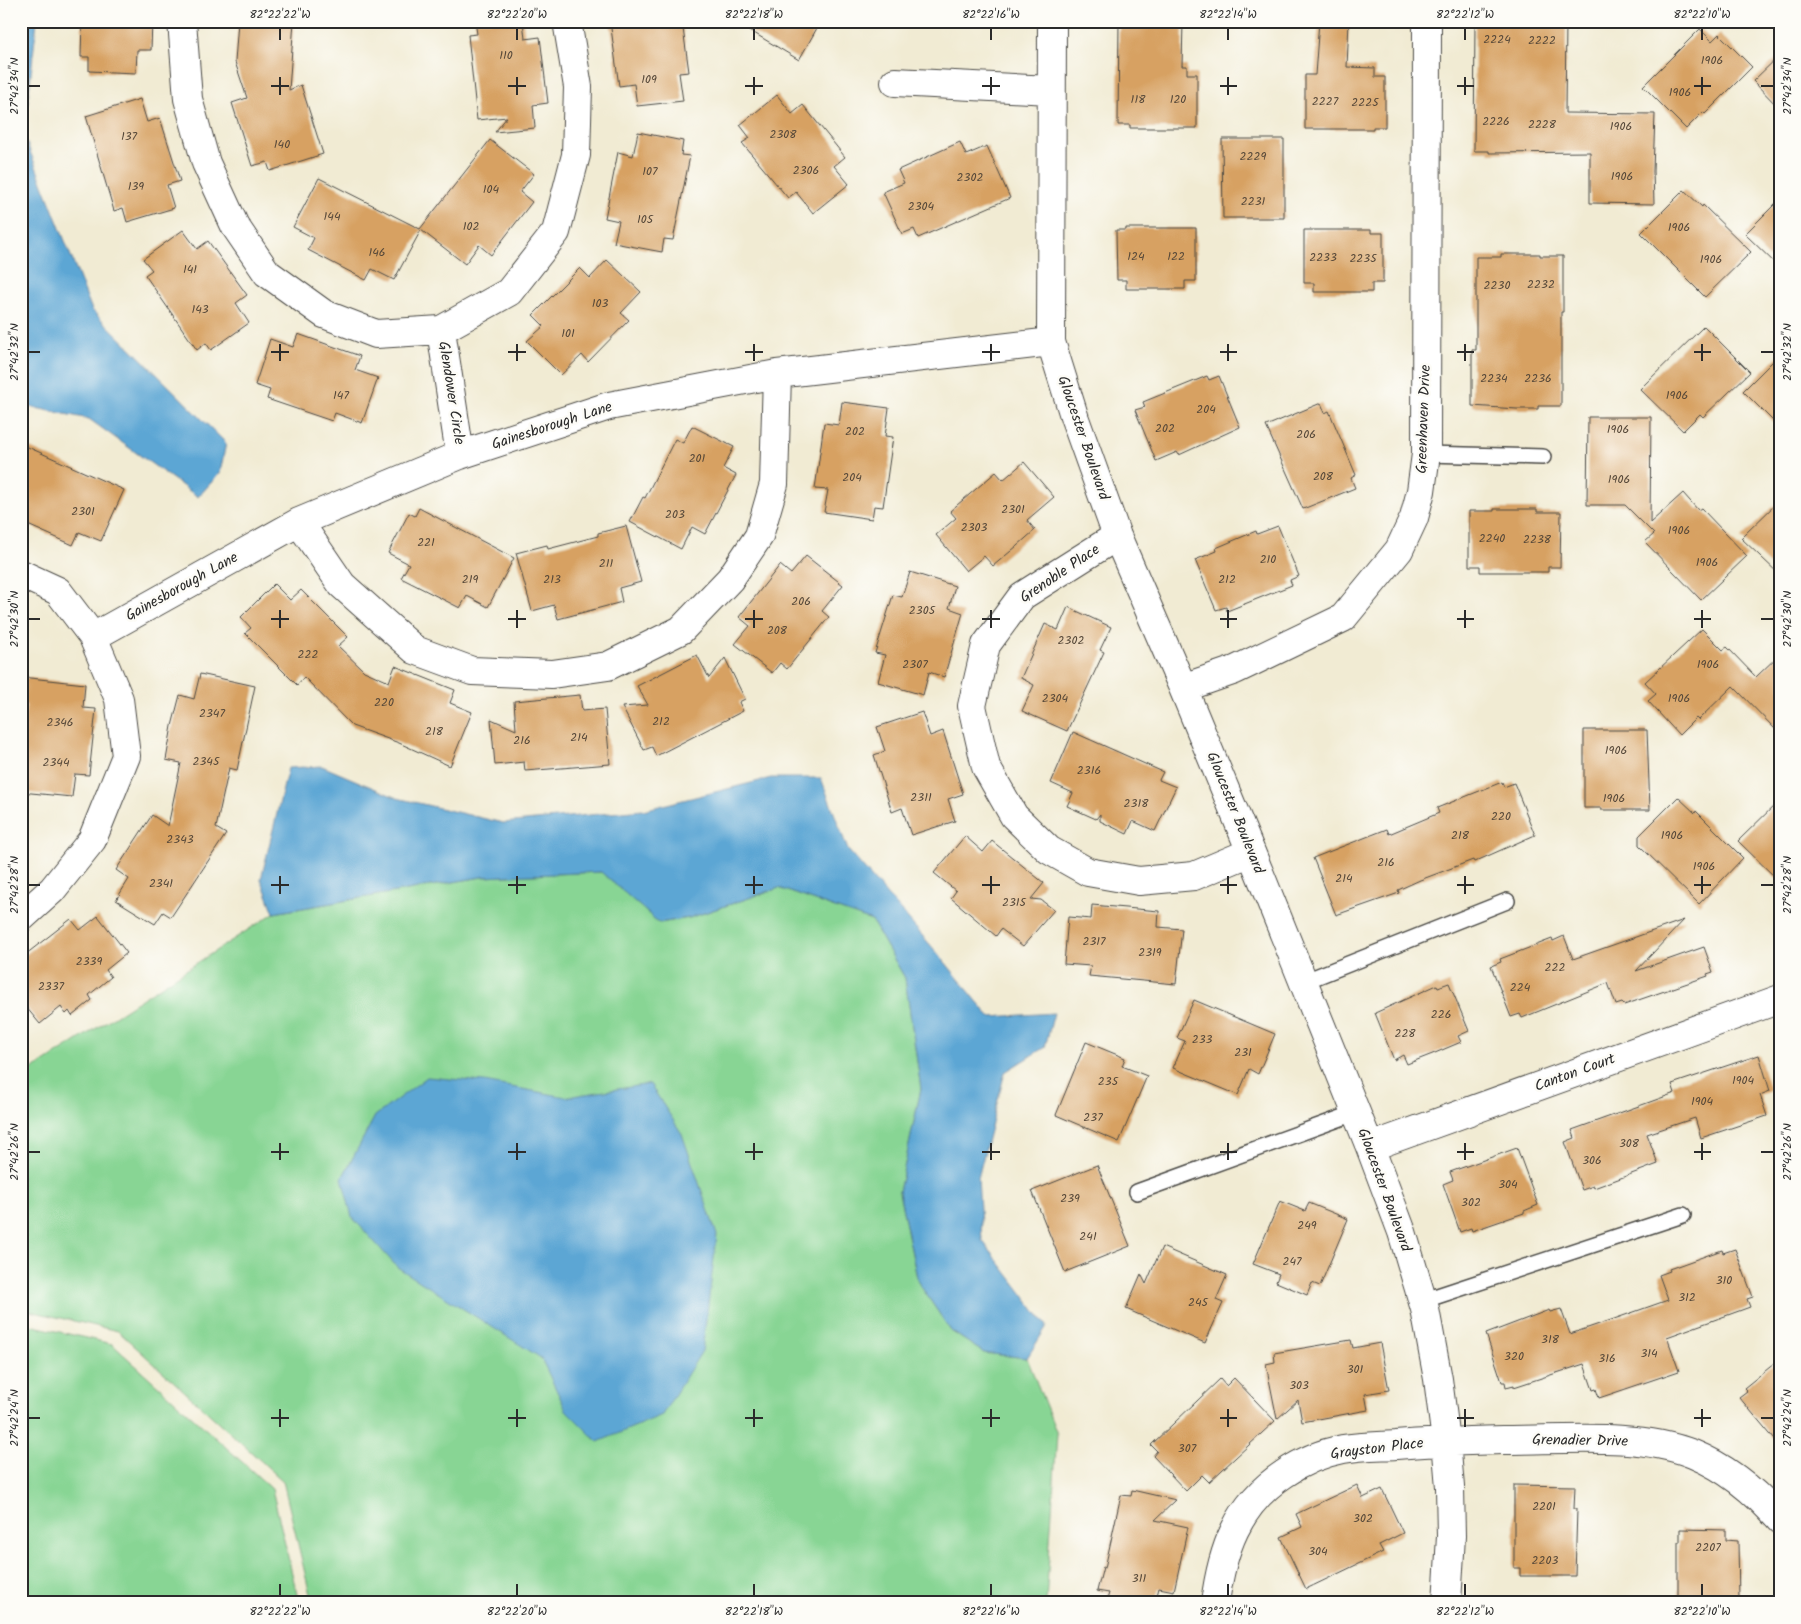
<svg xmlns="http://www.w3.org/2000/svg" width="1801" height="1624" viewBox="0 0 1801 1624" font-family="Kalam,sans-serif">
  <rect width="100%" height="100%" fill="#fdfcf7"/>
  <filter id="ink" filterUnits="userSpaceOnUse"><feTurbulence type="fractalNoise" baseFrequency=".02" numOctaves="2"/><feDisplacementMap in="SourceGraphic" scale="10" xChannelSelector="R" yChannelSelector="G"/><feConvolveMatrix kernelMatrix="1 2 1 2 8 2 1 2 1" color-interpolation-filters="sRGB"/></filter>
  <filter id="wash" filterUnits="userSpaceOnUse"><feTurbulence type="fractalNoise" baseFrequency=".0096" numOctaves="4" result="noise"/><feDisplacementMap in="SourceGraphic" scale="20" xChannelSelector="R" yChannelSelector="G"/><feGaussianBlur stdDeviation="1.12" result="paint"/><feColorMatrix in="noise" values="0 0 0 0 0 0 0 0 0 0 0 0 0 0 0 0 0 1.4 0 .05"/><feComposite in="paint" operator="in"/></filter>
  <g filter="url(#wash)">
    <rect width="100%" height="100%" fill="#f1ebd3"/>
    <path fill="#88d594" stroke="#5a8060" d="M602 872 659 923 689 918 779 888 872 921 905 978 921 1089 899 1192 918 1282 951 1331 984 1353 1027 1358 1057 1434 1046 1603H312L283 1481 118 1331 21 1309V1077L274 913 482 877Z
      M21 1323 112 1344 272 1489 299 1603H21Z"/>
    <path fill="#5ca6d4" stroke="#446880" d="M21 21H37L24 136 92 310 226 443 220 473 198 497 89 419 21 405Z
      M322 766 397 798 503 823 643 810 771 778H821L848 850 940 956 990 1017 1054 1013 1045 1047 1005 1072 978 1178 982 1240 1047 1326 1027 1358 984 1353 951 1331 918 1282 899 1192 921 1089 905 978 872 921 779 888 689 918 659 923 601 872 482 877 274 913 261 879 288 768Z
      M427 1077 484 1082 566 1097 650 1084 682 1134 717 1235 702 1351 662 1415 598 1442 566 1410 541 1358 397 1267 352 1217 342 1178 375 1116Z"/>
    <g id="blocks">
      <path fill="#d7a162" d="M82 21H152L151 50H137L136 73 89 71V57H81Z
        M238 21H294L289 90 301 85 323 154 270 171 267 162 252 166 232 103 247 98 235 62Z
        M475 21H523L525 39 540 37 548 103 533 105 535 128 495 132 507 117 477 120 468 35 477 34Z
        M610 21H682L689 72 679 73 683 101 637 106 634 84 619 86Z
        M734 21H821L799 60Z
        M1119 21H1183L1182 66H1187V74H1197V128H1130V125H1118Z
        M1319 21H1349L1347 67 1375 68V77H1385V127H1373V129H1305V75H1315Z
        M1475 21H1566L1565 113 1655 114 1653 171 1654 204 1590 203V152L1489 153V151H1474Z
        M1700 29 1712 41 1719 34 1752 67 1705 114 1703 112 1686 129 1643 86Z
        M1780 55V109L1753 81Z
        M777 95 792 114 803 105 845 157 834 166 849 184 813 213 796 192 788 198 742 143 750 138 740 125Z
        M140 99 147 122 160 118 180 181 167 185 174 208 127 222 123 208 114 211 86 116Z
        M638 132 683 141 681 155 690 156 673 240 664 239 662 252 614 243 619 221 605 218 618 152 633 156Z
        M1222 139H1284V218H1223Z
        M490 140 534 174 520 192 532 202 491 255 479 245 465 264 421 230 394 280 372 269 366 280 308 250 314 238 293 227 319 178 420 229Z
        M960 142 966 155 987 146 1010 198 918 238 914 229 902 234 883 192 904 183 898 170Z
        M1684 190 1702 207 1703 205 1751 252 1705 297 1641 233Z
        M1780 199V268L1745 234Z
        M1126 228H1196V281H1185V289H1126V280H1117L1116 230H1126Z
        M183 230 197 249 208 241 247 295 236 303 249 323 211 350 206 343 197 350 145 275 152 270 143 259Z
        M1304 230H1371V233H1383V283H1372V292H1314V283H1304Z
        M1501 254H1540V256H1563V312H1561V406H1538V409H1517L1472 406V350H1476V257H1501Z
        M607 260 641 292 621 313 629 320 588 362 582 355 561 375 527 341 544 326 533 315 580 268 590 278Z
        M1704 326 1750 372 1703 417 1700 414 1683 431 1640 389Z
        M298 334 360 356 355 370 378 378 362 423 335 413 332 421 267 399 270 390 255 385 270 339 293 347Z
        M1780 354V428L1743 391Z
        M1207 376 1209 380 1219 376 1240 427 1179 455 1177 452 1156 461 1135 410 1145 407 1143 402Z
        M842 402 889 408 885 436 893 437 883 507 874 506 872 519 824 512 828 490 815 489 824 423 839 425Z
        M1321 403 1325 413 1329 411 1356 475 1351 478 1355 488 1303 509 1266 426Z
        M1588 417H1651L1650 523 1683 493 1698 510 1701 508 1747 556 1701 600 1645 542 1654 534 1625 505H1587Z
        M692 426 734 447 723 468 736 475 705 534 692 527 681 549 630 522 643 497 645 498 675 439 683 443Z
        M21 444 124 490 101 541 79 532 73 545 21 522Z
        M1024 462 1054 497 1027 520 1035 530 1017 546 993 566 984 556 966 571 936 535 956 518 950 511 996 472 1003 480Z
        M1780 500V575L1741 538Z
        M419 508 514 558 488 607 467 596 460 608 401 578 409 564 388 553 409 513 415 516Z
        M1494 509H1537V512H1561L1560 567H1548V572H1480V566H1469V511H1494Z
        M626 526 641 582 619 588 622 602 558 619 554 605 532 611 516 553 547 545 548 549 598 536V533Z
        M1278 526 1299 576 1290 580 1292 585 1227 611 1226 607 1216 610 1195 560 1217 551 1216 548 1256 531 1257 534Z
        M806 556 843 585 822 611 829 617 787 669 780 663 772 673 735 644 750 626 739 617 780 565 791 574Z
        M910 572 955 586 949 608 963 613 944 677 929 672 923 695 878 682 885 655 875 653 893 595 902 597Z
        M274 584 290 600 301 590 348 637 338 646 364 671 389 682 395 666 455 690 450 703 472 712 450 766 399 743 352 726 304 677 297 685 245 633 251 628 241 617Z
        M1068 607 1111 627 1100 650 1104 652 1067 731 1022 711 1034 685 1021 678 1045 624 1058 630Z
        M1702 629 1723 650 1727 647 1756 677 1780 654V734L1733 686 1698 720 1696 718 1679 735 1648 701 1656 694 1645 682Z
        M697 655 709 678 725 658 745 699 739 702 743 711 656 756 652 747 644 750 622 707 648 705 637 686Z
        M200 674 255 686 237 770 229 768 216 828 226 834 171 917 163 912 155 924 116 900 129 879 116 870 152 815 168 826 181 763 166 760 172 726 180 695 194 699Z
        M21 677 85 684 83 708 96 709 89 775 75 774 72 797 21 792V751L26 705H21Z
        M580 695 582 711 605 709 610 764 525 771 524 762 495 765 491 719 516 730 514 701Z
        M922 712 930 736 943 731 963 794 948 799 955 821 911 835 902 808 892 812 874 755 885 751 877 727Z
        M1584 730H1647L1650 810H1601V808H1584Z
        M1073 732 1163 772 1159 780 1176 787 1155 831 1133 821 1127 834 1100 821V814L1096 819 1067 806 1073 793 1051 783Z
        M1502 782 1504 787 1514 783 1535 835 1474 862 1473 860 1420 880 1398 890 1399 893 1336 915 1313 858 1387 829 1389 834 1439 813 1437 808Z
        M1678 797 1695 813 1696 811 1743 858 1699 904 1639 845V836Z
        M1780 800V882L1738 841Z
        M965 836 983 852 992 841 1044 883 1031 899 1041 900 1054 910 1023 946 1001 929 996 936 951 898 956 891 934 873Z
        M1092 905 1159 911 1158 927 1182 929 1176 984 1089 976 1091 966 1064 964 1068 917 1091 919Z
        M98 916 127 953 106 970 111 977 89 995 92 1000 72 1016 69 1011 66 1014 61 1007 40 1024 21 1001V958L71 919 80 930Z
        M1684 920 1636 971 1704 947 1713 972 1707 974 1708 976 1624 1005 1622 1003 1616 1005 1608 983 1522 1018 1520 1014 1511 1017 1491 966 1501 962 1500 959 1552 939 1553 941 1564 936 1573 959Z
        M1449 983 1469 1031 1458 1036 1461 1042 1435 1053 1407 1064 1403 1055 1394 1060 1375 1013 1437 985 1438 987Z
        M1194 1000 1275 1034 1258 1074 1249 1069 1238 1095 1173 1068 1185 1041 1177 1038Z
        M1086 1042 1125 1058 1122 1066 1147 1076 1119 1142 1056 1115Z
        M1759 1055 1770 1091 1760 1095 1767 1116 1701 1138 1695 1118 1647 1134 1658 1164 1594 1188 1593 1186 1582 1190 1565 1142 1575 1138 1572 1130 1675 1093 1672 1084Z
        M1517 1148 1538 1205 1524 1211V1213L1472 1231 1471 1228 1460 1232 1443 1184 1453 1180 1450 1172Z
        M1097 1165 1130 1246 1065 1272 1032 1191Z
        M1280 1201 1305 1211 1309 1203 1348 1219 1320 1286 1312 1283 1307 1295 1276 1282 1279 1274 1253 1264Z
        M1162 1247 1227 1275 1216 1300 1223 1303 1205 1343 1126 1309 1141 1274 1146 1284Z
        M1735 1249 1753 1297 1747 1299 1750 1307 1667 1337 1679 1371 1599 1398 1596 1389 1593 1390 1584 1364 1514 1387V1385L1506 1387 1505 1382H1502L1486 1334 1549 1310 1550 1312 1561 1309 1570 1334 1614 1319 1668 1300 1659 1275 1670 1271 1669 1269 1722 1250 1723 1253Z
        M1351 1340 1353 1348 1380 1343 1389 1390 1365 1394 1368 1410 1302 1422 1298 1400 1277 1419 1266 1364 1275 1362 1274 1353Z
        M1780 1359V1446L1739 1397 1747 1391 1744 1388Z
        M1234 1378 1275 1421 1209 1482 1202 1475 1186 1491 1153 1456 1157 1451 1151 1445 1220 1379 1226 1386Z
        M1357 1485 1363 1498 1382 1489 1403 1533 1379 1545 1383 1552 1306 1589 1281 1537 1302 1527 1296 1514Z
        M1514 1485 1575 1486 1574 1509H1577L1575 1576H1520V1568H1514Z
        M1132 1490 1176 1500 1155 1520 1188 1527 1174 1591 1159 1588 1155 1603H1106L1109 1593 1097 1591 1103 1567 1105 1568 1121 1495 1131 1496Z
        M1680 1529 1726 1530V1540L1738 1541 1739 1603H1680V1597H1678V1542H1680Z"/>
    </g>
  </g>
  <g filter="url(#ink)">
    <use href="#blocks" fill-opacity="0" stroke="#494844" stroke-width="1"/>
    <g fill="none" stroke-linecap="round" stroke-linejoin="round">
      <defs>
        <path id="lane" d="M1426 454 1543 457
          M1303 982 1507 901
          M1137 1192 1355 1113
          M1422 1301 1683 1215"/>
        <path id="street" d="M182 21 188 99 206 163 235 226 267 273 324 314 376 334 441 330 509 292 556 232 576 155 578 87 567 21
          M1052 21 1051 342 1075 419 1117 536 1183 688 1251 852 1370 1147 1402 1232 1425 1309 1438 1379 1446 1441 1450 1487 1451 1536 1447 1603
          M895 82 1051 90
          M441 330 460 455
          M299 522 342 585 415 650 472 671 552 674 608 666 681 630 730 579 759 536 774 484 777 374
          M1117 536 1022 596 986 645 972 706 986 767 1014 816 1049 850 1088 872 1139 881 1194 876 1251 852
          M21 574 58 591 93 637 119 699 126 756 92 840 52 890 21 918
          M93 637 299 522 460 455 609 406 777 374 1051 342
          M1183 688 1235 670 1343 618 1399 550 1414 518 1421 491 1426 454 1427 21
          M1370 1147 1780 999
          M1215 1603C1222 1550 1237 1505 1284 1474 1301 1462 1322 1453 1343 1449 1360 1446 1378 1446 1396 1445 1432 1442 1469 1441 1505 1440 1564 1440 1638 1432 1693 1454 1727 1468 1756 1492 1780 1520"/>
      </defs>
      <use href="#lane" stroke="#494844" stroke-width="18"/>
      <use href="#street" stroke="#494844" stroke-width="30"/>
      <use href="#lane" stroke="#fff" stroke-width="15"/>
      <use href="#street" stroke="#fff" stroke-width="28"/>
    </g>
  </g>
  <path fill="none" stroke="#2b2b2b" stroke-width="2" d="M280 28V40M517 28V40M754 28V40M991 28V40M1228 28V40M1465 28V40M1702 28V40M280 77V95M517 77V95M754 77V95M991 77V95M1228 77V95M1465 77V95M1702 77V95M28 86H40M271 86H289M508 86H526M745 86H763M982 86H1000M1220 86H1237M1457 86H1474M1694 86H1711M1761 86H1774M280 344V361M517 344V361M754 344V361M991 344V361M1228 344V361M1465 344V361M1702 344V361M28 352H40M271 352H289M508 352H526M745 352H763M982 352H1000M1220 352H1237M1457 352H1474M1694 352H1711M1761 352H1774M280 610V628M517 610V628M754 610V628M991 610V628M1228 610V628M1465 610V628M1702 610V628M28 619H40M271 619H289M508 619H526M745 619H763M982 619H1000M1220 619H1237M1457 619H1474M1694 619H1711M1761 619H1774M280 876V894M517 876V894M754 876V894M991 876V894M1228 876V894M1465 876V894M1702 876V894M28 885H40M271 885H289M508 885H526M745 885H763M982 885H1000M1220 885H1237M1457 885H1474M1694 885H1711M1761 885H1774M280 1143V1160M517 1143V1160M754 1143V1160M991 1143V1160M1228 1143V1160M1465 1143V1160M1702 1143V1160M28 1152H40M271 1152H289M508 1152H526M745 1152H763M982 1152H1000M1220 1152H1237M1457 1152H1474M1694 1152H1711M1761 1152H1774M280 1409V1427M517 1409V1427M754 1409V1427M991 1409V1427M1228 1409V1427M1465 1409V1427M1702 1409V1427M28 1418H40M271 1418H289M508 1418H526M745 1418H763M982 1418H1000M1220 1418H1237M1457 1418H1474M1694 1418H1711M1761 1418H1774M280 1584V1596M517 1584V1596M754 1584V1596M991 1584V1596M1228 1584V1596M1465 1584V1596M1702 1584V1596"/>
  <g text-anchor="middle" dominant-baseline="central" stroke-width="5" stroke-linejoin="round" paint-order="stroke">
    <g font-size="12" fill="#564839">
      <text x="1497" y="39">2224</text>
      <text x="1542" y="40">2222</text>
      <text x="506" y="55">110</text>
      <text x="1712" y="60">1906</text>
      <text x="649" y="79">109</text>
      <text x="1680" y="92">1906</text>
      <text x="1138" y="99">118</text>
      <text x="1178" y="99">120</text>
      <text x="1325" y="101">2227</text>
      <text x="1365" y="102">2225</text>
      <text x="1496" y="121">2226</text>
      <text x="1542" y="124">2228</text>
      <text x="1621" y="126">1906</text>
      <text x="783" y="134">2308</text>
      <text x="129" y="136">137</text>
      <text x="282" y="144">140</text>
      <text x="1253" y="156">2229</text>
      <text x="806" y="170">2306</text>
      <text x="650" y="171">107</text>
      <text x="1622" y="176">1906</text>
      <text x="970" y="177">2302</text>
      <text x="136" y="186">139</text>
      <text x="491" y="189">104</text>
      <text x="1253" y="201">2231</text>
      <text x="921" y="206">2304</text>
      <text x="332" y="216">144</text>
      <text x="645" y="219">105</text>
      <text x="471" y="226">102</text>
      <text x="1679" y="227">1906</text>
      <text x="377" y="252">146</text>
      <text x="1136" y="256">124</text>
      <text x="1176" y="256">122</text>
      <text x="1323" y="257">2233</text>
      <text x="1363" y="258">2235</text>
      <text x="1711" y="259">1906</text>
      <text x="190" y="269">141</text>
      <text x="1541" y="284">2232</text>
      <text x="1497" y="285">2230</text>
      <text x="600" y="303">103</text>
      <text x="200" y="309">143</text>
      <text x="568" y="333">101</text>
      <text x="1494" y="378">2234</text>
      <text x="1538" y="378">2236</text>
      <text x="341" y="395">147</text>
      <text x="1677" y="395">1906</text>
      <text x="1206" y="409">204</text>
      <text x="1165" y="428">202</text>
      <text x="1618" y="429">1906</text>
      <text x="855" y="431">202</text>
      <text x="1306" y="434">206</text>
      <text x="697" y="458">201</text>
      <text x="1323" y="476">208</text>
      <text x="852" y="477">204</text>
      <text x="1619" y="479">1906</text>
      <text x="1013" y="509">2301</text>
      <text x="83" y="511">2301</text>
      <text x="675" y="514">203</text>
      <text x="974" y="527">2303</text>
      <text x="1679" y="530">1906</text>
      <text x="1492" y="538">2240</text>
      <text x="1537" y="539">2238</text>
      <text x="426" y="542">221</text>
      <text x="1268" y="559">210</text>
      <text x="1707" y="562">1906</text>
      <text x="606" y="563">211</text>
      <text x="470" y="579">219</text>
      <text x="552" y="579">213</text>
      <text x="1227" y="579">212</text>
      <text x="801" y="601">206</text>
      <text x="922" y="610">2305</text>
      <text x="777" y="630">208</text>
      <text x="1071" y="640">2302</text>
      <text x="308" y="654">222</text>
      <text x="915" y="664">2307</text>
      <text x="1708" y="664">1906</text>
      <text x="1055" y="698">2304</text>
      <text x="1679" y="698">1906</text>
      <text x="384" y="702">220</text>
      <text x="212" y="713">2347</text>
      <text x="661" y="721">212</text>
      <text x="60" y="722">2346</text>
      <text x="434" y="731">218</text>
      <text x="579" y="737">214</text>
      <text x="522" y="740">216</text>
      <text x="1616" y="750">1906</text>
      <text x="206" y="761">2345</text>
      <text x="56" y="762">2344</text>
      <text x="1089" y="770">2316</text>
      <text x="921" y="797">2311</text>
      <text x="1614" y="798">1906</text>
      <text x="1136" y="803">2318</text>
      <text x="1501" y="816">220</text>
      <text x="1460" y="835">218</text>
      <text x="1672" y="835">1906</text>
      <text x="180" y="839">2343</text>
      <text x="1386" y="862">216</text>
      <text x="1704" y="866">1906</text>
      <text x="1344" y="878">214</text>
      <text x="161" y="883">2341</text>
      <text x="1014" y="902">2315</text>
      <text x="1094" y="941">2317</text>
      <text x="1150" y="952">2319</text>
      <text x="89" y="961">2339</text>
      <text x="1555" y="967">222</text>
      <text x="51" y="986">2337</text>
      <text x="1520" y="987">224</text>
      <text x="1441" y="1014">226</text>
      <text x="1405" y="1033">228</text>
      <text x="1202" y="1039">233</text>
      <text x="1243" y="1052">231</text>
      <text x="1743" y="1080">1904</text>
      <text x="1108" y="1081">235</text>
      <text x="1702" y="1101">1904</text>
      <text x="1093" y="1117">237</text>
      <text x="1629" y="1143">308</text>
      <text x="1592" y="1160">306</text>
      <text x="1508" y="1184">304</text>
      <text x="1070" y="1198">239</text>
      <text x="1471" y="1202">302</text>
      <text x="1307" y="1225">249</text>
      <text x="1088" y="1236">241</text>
      <text x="1292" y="1261">247</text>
      <text x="1724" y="1280">310</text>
      <text x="1687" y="1297">312</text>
      <text x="1198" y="1302">245</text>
      <text x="1550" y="1339">318</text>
      <text x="1649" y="1353">314</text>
      <text x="1514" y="1356">320</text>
      <text x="1607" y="1358">316</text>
      <text x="1355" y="1369">301</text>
      <text x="1299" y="1385">303</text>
      <text x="1187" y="1448">307</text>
      <text x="1544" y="1506">2201</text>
      <text x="1363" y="1518">302</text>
      <text x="1708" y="1547">2207</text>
      <text x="1318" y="1551">304</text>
      <text x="1545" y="1560">2203</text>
      <text x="1139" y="1578">311</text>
    </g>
    <g font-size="15" fill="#2b2b2b" stroke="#fdfcf7">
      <text transform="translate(451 393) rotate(81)">Glendower Circle</text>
      <text transform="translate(1424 419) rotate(-88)">Greenhaven Drive</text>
      <text transform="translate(552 426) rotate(-18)">Gainesborough Lane</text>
      <text transform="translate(1083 438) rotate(71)">Gloucester Boulevard</text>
      <text transform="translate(1060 574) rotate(-34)">Grenoble Place</text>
      <text transform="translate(182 587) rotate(-29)">Gainesborough Lane</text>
      <text transform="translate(1235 813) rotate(68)">Gloucester Boulevard</text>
      <text transform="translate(1575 1073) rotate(-20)">Canton Court</text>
      <text transform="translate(1384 1190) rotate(70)">Gloucester Boulevard</text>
      <text transform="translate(1580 1441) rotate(1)">Grenadier Drive</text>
      <text transform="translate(1377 1449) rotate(-7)">Grayston Place</text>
    </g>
  </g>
  <rect width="1801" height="1624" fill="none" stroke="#fdfcf7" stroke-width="55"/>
  <rect x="28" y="28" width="1746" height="1568" fill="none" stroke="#2b2b2b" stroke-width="2"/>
  <g font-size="12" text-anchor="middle" fill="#2b2b2b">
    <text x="280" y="18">82°22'22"W</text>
    <text x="517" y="18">82°22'20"W</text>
    <text x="754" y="18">82°22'18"W</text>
    <text x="991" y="18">82°22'16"W</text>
    <text x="1228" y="18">82°22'14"W</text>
    <text x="1465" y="18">82°22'12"W</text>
    <text x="1702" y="18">82°22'10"W</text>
    <text transform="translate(14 86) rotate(-90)" y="4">27°42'34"N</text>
    <text transform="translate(1787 86) rotate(-90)" y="4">27°42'34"N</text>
    <text transform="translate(14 352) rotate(-90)" y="4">27°42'32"N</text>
    <text transform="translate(1787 352) rotate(-90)" y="4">27°42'32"N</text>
    <text transform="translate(14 619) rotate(-90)" y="4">27°42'30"N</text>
    <text transform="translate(1787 619) rotate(-90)" y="4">27°42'30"N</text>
    <text transform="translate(14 885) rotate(-90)" y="4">27°42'28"N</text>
    <text transform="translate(1787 885) rotate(-90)" y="4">27°42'28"N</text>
    <text transform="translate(14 1152) rotate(-90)" y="4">27°42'26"N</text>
    <text transform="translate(1787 1152) rotate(-90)" y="4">27°42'26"N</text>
    <text transform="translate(14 1418) rotate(-90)" y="4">27°42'24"N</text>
    <text transform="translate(1787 1418) rotate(-90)" y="4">27°42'24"N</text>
    <text x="280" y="1615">82°22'22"W</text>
    <text x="517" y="1615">82°22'20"W</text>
    <text x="754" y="1615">82°22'18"W</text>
    <text x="991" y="1615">82°22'16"W</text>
    <text x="1228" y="1615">82°22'14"W</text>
    <text x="1465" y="1615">82°22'12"W</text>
    <text x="1702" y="1615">82°22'10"W</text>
  </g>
</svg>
